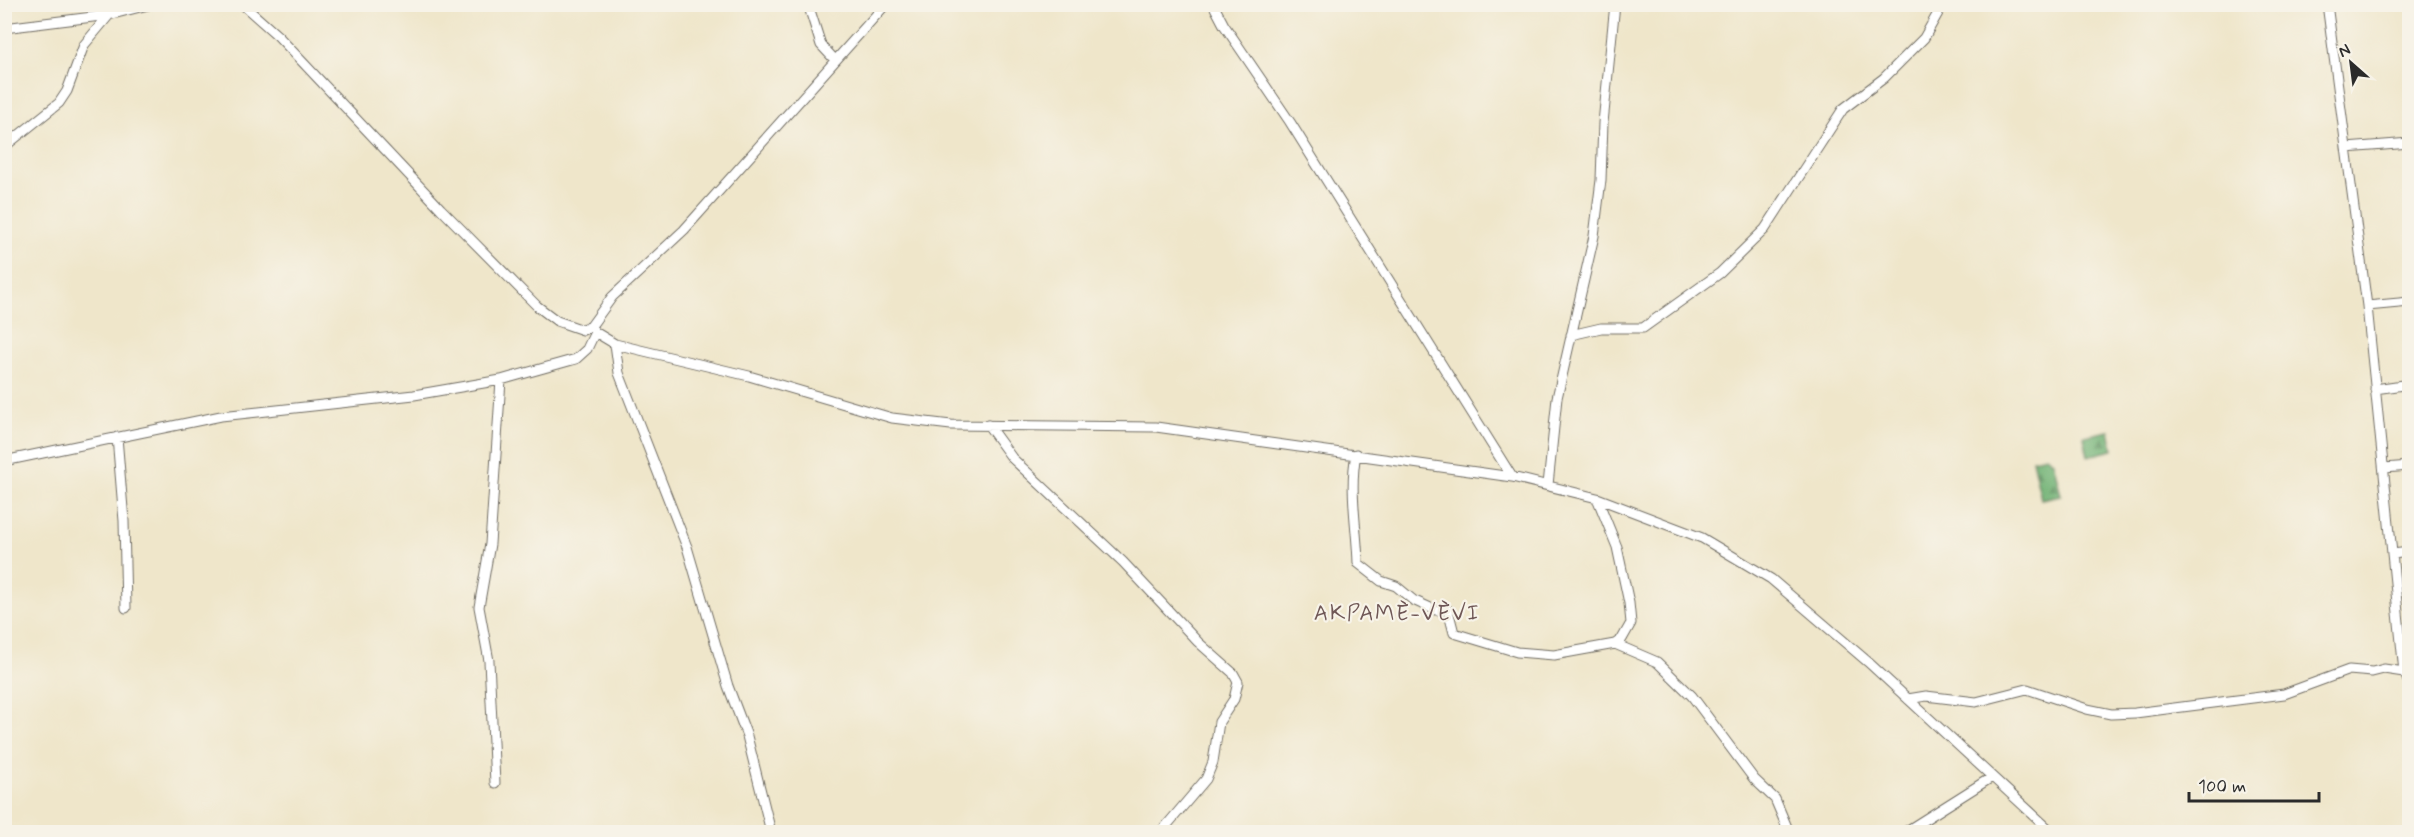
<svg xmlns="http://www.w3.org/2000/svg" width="2414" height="837" viewBox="0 0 2414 837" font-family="Mynerve,sans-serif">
  <defs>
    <pattern id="forest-firs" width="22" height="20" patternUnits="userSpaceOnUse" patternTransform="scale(1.5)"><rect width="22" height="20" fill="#71b275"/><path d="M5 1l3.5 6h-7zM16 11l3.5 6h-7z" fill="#5d9160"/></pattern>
  </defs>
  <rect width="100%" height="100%" fill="#f7f3e8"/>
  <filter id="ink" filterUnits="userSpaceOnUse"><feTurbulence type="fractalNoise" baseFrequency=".0167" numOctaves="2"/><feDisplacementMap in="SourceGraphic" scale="12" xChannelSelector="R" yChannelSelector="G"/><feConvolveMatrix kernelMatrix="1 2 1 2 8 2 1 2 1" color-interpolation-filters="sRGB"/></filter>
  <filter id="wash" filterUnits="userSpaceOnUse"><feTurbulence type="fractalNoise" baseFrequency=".008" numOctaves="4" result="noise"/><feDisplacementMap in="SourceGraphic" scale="24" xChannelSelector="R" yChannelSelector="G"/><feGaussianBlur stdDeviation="1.35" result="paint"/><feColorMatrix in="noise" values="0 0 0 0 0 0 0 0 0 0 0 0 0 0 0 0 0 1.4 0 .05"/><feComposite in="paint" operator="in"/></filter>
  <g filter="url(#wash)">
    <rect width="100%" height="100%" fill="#efe6ca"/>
    <path fill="url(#forest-firs)" stroke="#4e6e50" stroke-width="1.5" d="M2109 431 2113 450 2088 456 2084 436Z
      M2046 456 2053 461 2061 495 2041 499 2032 459Z"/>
  </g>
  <g filter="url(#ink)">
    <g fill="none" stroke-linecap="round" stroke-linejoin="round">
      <defs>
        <path id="minor" d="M242 4 278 36 441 209 537 306 557 321 583 330 591 326 612 297 684 230 886 4
          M808 4 821 45 835 60
          M1213 4 1224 25 1290 122 1512 477
          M2327 4 2367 306 2404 672 2410 685
          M4 28 109 15 152 4
          M4 147 59 103 67 91 84 45 109 15
          M2346 148 2410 143
          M2367 306 2410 302
          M591 326 595 332 615 344 749 376 892 418 951 425 1156 427 1512 477 1597 498 1702 538 1771 579 1868 662 2052 832
          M1571 335 1601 328H1643L1720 273 1765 229 1843 109 1884 78 1924 38 1943 4
          M615 344 619 373 687 547 728 686 747 736 771 832
          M2375 389 2410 384
          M988 425 1012 458 1123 562 1198 642 1233 673 1238 682 1234 699 1219 722 1213 762 1206 779 1161 832
          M117 437 124 521 126 608
          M1356 454C1349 490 1357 527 1358 563L1381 581 1396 586 1413 600 1435 610H1448L1454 633 1517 652 1554 655 1615 644 1622 639 1631 623 1629 603 1617 547 1597 498
          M4 461 221 416 414 395 501 380 576 359 587 349 595 332
          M2384 468 2410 466
          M1548 485 1557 398 1594 236 1601 180 1603 123 1615 4
          M2392 554 2410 552
          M1615 644 1657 662 1692 696 1754 779 1775 799 1789 832
          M1908 699 1926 696 1976 702 2027 689 2087 709 2111 714 2135 713 2284 694 2349 670 2372 672 2384 669 2404 672
          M495 783 489 661 479 607 490 544 501 380
          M1905 832 1992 777"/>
      </defs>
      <use href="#minor" stroke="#706c63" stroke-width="11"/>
      <use href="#minor" stroke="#fff" stroke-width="9"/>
    </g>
  </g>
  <g text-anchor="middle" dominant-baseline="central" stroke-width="4.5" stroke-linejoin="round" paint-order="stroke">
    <g font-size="22" letter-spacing="1.5" fill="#6f5756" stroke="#f7f3e8">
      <text x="1397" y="614">AKPAMÈ-VÈVI</text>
    </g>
  </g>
  <rect width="2414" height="837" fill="none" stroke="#f7f3e8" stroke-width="24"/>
  <g transform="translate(2351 63) rotate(332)" stroke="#f7f3e8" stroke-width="4.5" paint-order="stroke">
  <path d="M0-4.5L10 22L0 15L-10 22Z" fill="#2b2b2b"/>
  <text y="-9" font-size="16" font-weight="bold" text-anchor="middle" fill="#2b2b2b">N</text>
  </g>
  <path d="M2189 792v9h130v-9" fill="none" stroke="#2b2b2b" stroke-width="3"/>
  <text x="2198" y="792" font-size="18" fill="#2b2b2b" stroke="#f7f3e8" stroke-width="4.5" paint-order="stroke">100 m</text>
</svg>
